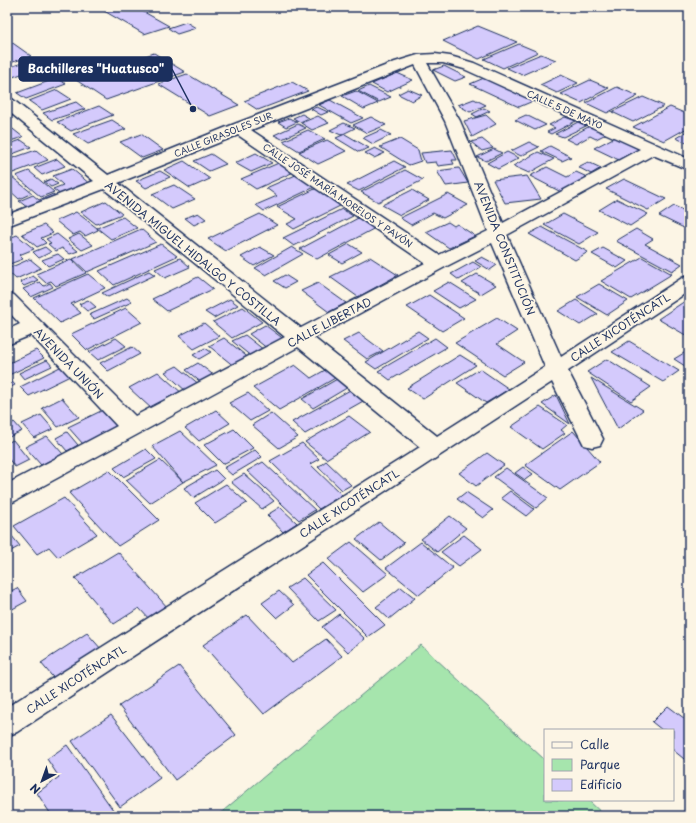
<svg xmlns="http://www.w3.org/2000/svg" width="696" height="823" viewBox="0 0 696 823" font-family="'Playpen Sans',sans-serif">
  <rect width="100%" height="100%" fill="#fcf5e5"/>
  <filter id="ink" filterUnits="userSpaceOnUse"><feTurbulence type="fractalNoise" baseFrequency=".025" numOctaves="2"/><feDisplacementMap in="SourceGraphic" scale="8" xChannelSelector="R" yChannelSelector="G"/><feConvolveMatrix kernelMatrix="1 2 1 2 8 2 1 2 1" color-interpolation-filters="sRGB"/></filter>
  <g filter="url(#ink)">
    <path fill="#a6e5ad" stroke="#608a86" d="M421 645 545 760V800H588L605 816H217Z"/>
    <path fill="#d4cafc" stroke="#1b2f5e" d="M76 7H99L84 12Z
      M103 7H135L169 26 144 34 99 8Z
      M186 22 196 28 177 34 168 28Z
      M478 26 517 42 479 59 443 41Z
      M7 39 31 56 7 64Z
      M519 44 538 52 503 68 484 59Z
      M154 53 185 72 106 100 76 80Z
      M541 54 556 60 522 75 507 68Z
      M34 59 44 66 7 79V68Z
      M444 66 466 77 455 81 433 70Z
      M397 73 413 80 387 92 372 84Z
      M187 74 239 105 210 116 158 84Z
      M561 75 578 83 557 93 540 85Z
      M57 78 66 84 26 99 17 93Z
      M484 78 533 101 519 107 470 84Z
      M590 80 609 88 581 103 561 94Z
      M292 82 308 91 258 110 244 101Z
      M369 86 391 97 379 102 358 91Z
      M617 87 638 96 607 113 586 103Z
      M408 89 422 95 412 101 398 94Z
      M57 90 71 99 42 110 29 101Z
      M356 91 378 103 364 109 342 96Z
      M643 97 664 106 633 122 612 112Z
      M474 99 486 105 470 112 458 105Z
      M330 100 363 118 351 123 319 105Z
      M76 102 85 109 52 120 43 113Z
      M99 106 113 115 71 131 57 122Z
      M317 107 328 112 321 115 311 109Z
      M670 107 689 115V127L664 141 633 127Z
      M484 108 490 111 477 117 472 114Z
      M302 114 309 118 300 122 293 118Z
      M486 115 496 124 472 137 464 121Z
      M526 115 546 125 535 130 515 120Z
      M318 116 329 123 312 130 301 123Z
      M371 117 386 125 367 133 353 125Z
      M565 117 576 121 551 134 547 132 555 128 549 125Z
      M289 118 297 122 286 127 278 122Z
      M112 120 126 129 88 144 73 134Z
      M578 122 586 126 563 137 555 134Z
      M344 123 355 128 341 135 330 130Z
      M298 124 306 128 282 139 274 135Z
      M7 126H9L23 137 7 142Z
      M590 126 606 134 596 139 590 136 576 144 566 139Z
      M308 130 325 139 299 151 283 141Z
      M381 130 391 135 373 144 363 138Z
      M689 130V144L676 138Z
      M141 134 163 150 142 158 120 142Z
      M345 134 369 148 359 152 336 138Z
      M615 137 639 149 619 160 594 148Z
      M400 139 418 150 421 161 409 165 380 147Z
      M482 139 493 148 482 151 471 142Z
      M21 140 31 147 7 156V145Z
      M327 140 346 151 318 164 299 152Z
      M529 142 539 147 521 156 511 151Z
      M550 146 571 157 562 161 541 151Z
      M375 148 385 153 374 158 365 153Z
      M494 149 502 153 486 161 477 157Z
      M36 150 48 160 10 174 7 171V160Z
      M452 150 457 160H452L454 164 438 166 436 162 425 163 421 153Z
      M507 152 519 158 498 169 487 163Z
      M538 152 554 159 529 173 513 166Z
      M256 153 272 163 251 172 235 163Z
      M211 154 226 164 209 171 194 161Z
      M57 159 65 166 42 175 34 168Z
      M184 161 210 179 190 188 164 170Z
      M394 161 405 167 359 191 347 185Z
      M281 162 296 171 256 189 241 179Z
      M588 162 601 168 591 174 578 167Z
      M547 167 567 177 576 172 587 177 561 192 530 176Z
      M459 168 468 183 446 186 437 171Z
      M72 169 90 184 61 195 53 189 63 185 53 176Z
      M405 170 423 180 378 202 361 192Z
      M29 171 54 192 41 197 16 176Z
      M160 171 170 177 146 188 136 181Z
      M298 174 317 186 264 211 256 205 277 196 266 188Z
      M527 176 541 199 505 203 493 180Z
      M12 177 32 193 19 199 7 188V179Z
      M51 179 58 184 51 187 44 182Z
      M624 179 666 199 648 210 606 189Z
      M174 185 195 199 172 209 152 194Z
      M317 188 344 204 294 229 287 224 297 219 277 207Z
      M412 190 429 200 400 215 382 205Z
      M53 194 57 197 28 208 19 201 33 195 39 200Z
      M448 194 468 205 443 218 433 213 411 225 400 218Z
      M617 199 648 214 630 226 599 210Z
      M106 201 122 214 96 224 81 212Z
      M674 206 689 213V225L684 228 659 216Z
      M342 209 353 216 294 246 283 238Z
      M76 212 97 228 98 230 85 236 80 232 73 235 56 221Z
      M198 213 206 219 194 225 185 218Z
      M260 214 277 225 226 251 208 239Z
      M563 214 598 232 579 244 544 225Z
      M123 217 137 228 111 239 97 228Z
      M360 217 377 227 317 259 300 249Z
      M448 222 454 226 457 224 475 236 449 248 426 232Z
      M44 225 53 233 41 238 46 243 37 247 22 234Z
      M542 227 588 252 575 260 529 234Z
      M141 229 156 242 87 272 73 259Z
      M636 229 653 239 645 244 682 264 672 271 616 241Z
      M57 234 78 251 70 254 62 248 56 251 48 244 51 243 46 239Z
      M79 234 93 245 82 250 68 239Z
      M17 235 34 249 19 255 23 259 7 265V239Z
      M161 244 177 256 114 285 99 271Z
      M349 244 362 252 342 263 329 255Z
      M45 247 51 252 39 258 33 252Z
      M260 247 274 255 254 266 241 257Z
      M292 247 303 254 266 275 255 268Z
      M603 248 627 261 617 268 592 254Z
      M58 254 64 259 48 266 42 260Z
      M370 257 398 275 358 297 330 277Z
      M482 257 497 265 490 270 475 261Z
      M642 257 672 274 631 299 601 281Z
      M180 258 190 267 165 278 155 269Z
      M30 259 41 268 16 279 7 271V269Z
      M71 259 86 273 56 286 51 281 46 283 36 274Z
      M473 262 481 267 459 280 451 274Z
      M149 271 155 275 108 297 102 293Z
      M88 274 105 288 71 304 81 313 60 323 34 298Z
      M477 274 496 285 481 294 462 283Z
      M285 275 296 282 285 288 274 281Z
      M33 276 38 280 24 286 20 282Z
      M198 277 213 289 167 311 152 299Z
      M40 282 44 286 50 283 53 287 31 297 23 289Z
      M449 282 476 299 459 308 433 291Z
      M318 283 346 303 329 312 301 291Z
      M599 284 628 301 607 315 577 297Z
      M429 295 464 318 442 331 407 307Z
      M127 298 132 302 94 319 89 315Z
      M230 299 238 305 214 318 205 312Z
      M688 299H689V337L658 319Z
      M88 300 96 307 87 311 79 304Z
      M576 300 598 314 580 325 558 311Z
      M243 307 262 322 232 338 213 322Z
      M126 308 142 322 87 350 71 334Z
      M497 318 517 331 497 344 524 362 503 375 455 343Z
      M204 323 219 336 194 349 179 336Z
      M265 325 285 340 268 349 249 334Z
      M418 331 428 338 376 369 366 362Z
      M359 333 383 351 367 359 343 341Z
      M245 335 264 350 252 357 232 341Z
      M116 338 126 346 98 360 89 352Z
      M224 338 250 359 235 367 209 346Z
      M435 338 447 347 390 380 378 371Z
      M629 341 679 371 663 382 612 352Z
      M132 347 140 354 108 371 100 363Z
      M205 348 211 352 199 359 193 355Z
      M36 350 44 358 9 375 7 372V364Z
      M689 350V364L685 366 674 359Z
      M460 355 476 365 423 399 407 388Z
      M607 359 651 387 631 401 587 372Z
      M47 360 52 366 24 379 19 373Z
      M198 363 216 377 203 384 186 370Z
      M295 365 311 378 327 369 337 377 279 410 253 388Z
      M177 366 200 385 188 393 165 372Z
      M60 367 70 376 29 396 20 387Z
      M480 369 509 389 486 403 457 383Z
      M158 372 183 394 153 410 129 388Z
      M7 376 15 385 7 389Z
      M339 378 350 386 313 408 302 399Z
      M591 378 643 410 618 429Z
      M352 389 365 400 305 434 292 422Z
      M248 393 268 411 250 421 229 403Z
      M556 395 570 424 542 404Z
      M62 398 79 417 58 427 42 408Z
      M540 407 567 425 561 430 565 433 542 449 511 427Z
      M103 410 118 427 83 444 68 427Z
      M216 410 230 423 199 441 185 428Z
      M271 413 298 437 279 448 252 425Z
      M41 415 53 429 34 438 22 424Z
      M349 416 370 432 326 459 305 442Z
      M14 422 22 431 7 438V426Z
      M234 429 253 448 223 464 204 445Z
      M180 431 216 465 183 482 152 446Z
      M573 431 600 462 560 490 525 465Z
      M67 432 78 445 67 451 56 438Z
      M47 436 63 454 41 465 25 447Z
      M13 440 29 460 15 467 7 457V443Z
      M302 443 319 459 310 464 342 495 319 509 270 461Z
      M146 449 156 459 123 477 114 468Z
      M255 450 262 457 232 475 224 468Z
      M487 453 504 465 476 486 459 473Z
      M160 460 183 482 150 503 126 480Z
      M326 461 351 485 342 490 318 467Z
      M263 462 315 510 299 520 247 471Z
      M523 467 533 474 525 480 515 473Z
      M506 468 548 498 536 508 494 477Z
      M109 470 159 520 118 546 69 493Z
      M215 470 224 479 193 498 184 488Z
      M244 474 274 501 262 509 231 482Z
      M226 484 247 503 215 523 195 503Z
      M510 491 534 509 526 516 501 498Z
      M466 492 493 510 483 518 457 499Z
      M64 498 97 534 58 557 49 547 37 554 14 526Z
      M280 507 297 523 283 532 267 515Z
      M450 516 466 528 437 552 421 539Z
      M379 522 404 543 381 560 356 539Z
      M7 530 20 546 7 553Z
      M464 535 482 549 459 566 441 552Z
      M351 542 388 574 363 592 328 559Z
      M421 542 453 568 419 595 386 568Z
      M118 552 168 608 150 620 139 608 114 624 75 578Z
      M323 563 385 625 368 637 306 575Z
      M303 578 336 610 319 621 287 588Z
      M401 587 415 598 389 619 376 607Z
      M17 588 27 601 7 612V593Z
      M279 591 294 605 277 618 262 603Z
      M339 614 365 639 348 652 322 627Z
      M247 615 292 663 326 639 342 656 264 714 203 645Z
      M87 633 102 650 56 681 41 663Z
      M179 666 236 735 175 780 119 706Z
      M668 706 689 722V763L673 750V730H662L652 722Z
      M111 715 160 778 120 807 72 741Z
      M67 745 116 814 113 816H52L37 793 59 777 47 759Z"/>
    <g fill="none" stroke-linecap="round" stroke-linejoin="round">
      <defs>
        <path id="street" d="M435 54 450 56 474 63 689 159V170L653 155 507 235 561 357 682 278 689 276V291L568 371 603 439 600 445 592 447 584 445 552 382 17 732 7 736V707L420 447 298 347 15 501 7 504V484L117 426 31 335 7 345V330L20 324 7 310V293L14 295 135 416 285 337 104 189 7 226V215L94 181 7 110V97L12 99 108 175 232 125 395 62 418 55ZM427 63H443L464 69 640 149 503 223 460 121ZM415 65 445 121 488 231 439 255 251 130ZM238 135 425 263 301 328 118 183ZM492 243 545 367 437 436 314 338 445 267Z"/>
      </defs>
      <use href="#street" stroke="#1b2f5e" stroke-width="3"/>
      <use href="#street" fill="#fcf5e5" fill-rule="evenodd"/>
    </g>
  </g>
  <g text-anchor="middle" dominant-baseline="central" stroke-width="3.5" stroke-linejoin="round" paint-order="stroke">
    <g font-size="9" fill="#1b2f5e" stroke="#fcf5e5">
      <text transform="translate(565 109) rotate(24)">CALLE 5 DE MAYO</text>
      <text transform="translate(223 134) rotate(-22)">CALLE GIRASOLES SUR</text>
      <text transform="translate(338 195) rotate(34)">CALLE JOSÉ MARÍA MORELOS Y PAVÓN</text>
    </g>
    <g font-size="11" fill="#1b2f5e" stroke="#fcf5e5">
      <text transform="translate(505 248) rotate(68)">AVENIDA CONSTITUCIÓN</text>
      <text transform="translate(193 253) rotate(39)">AVENIDA MIGUEL HIDALGO Y COSTILLA</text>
      <text transform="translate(329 322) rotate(-28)">CALLE LIBERTAD</text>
      <text transform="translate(620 327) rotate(-33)">CALLE XICOTÉNCATL</text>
      <text transform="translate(69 363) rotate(46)">AVENIDA UNIÓN</text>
      <text transform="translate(349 503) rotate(-33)">CALLE XICOTÉNCATL</text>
      <text transform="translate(76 679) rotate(-33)">CALLE XICOTÉNCATL</text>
    </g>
  </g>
  <path fill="none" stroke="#1b2f5e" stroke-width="1.5" d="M193 109L172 69"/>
  <circle fill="#1b2f5e" stroke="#fcf5e5" stroke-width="1.5" cx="193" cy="109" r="4"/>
  <rect fill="#1b2f5e" stroke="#1b2f5e" stroke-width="1.5" x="19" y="57" width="153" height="24" rx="4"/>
  <g font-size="12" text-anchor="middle" font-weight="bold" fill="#fff">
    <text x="96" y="73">Bachilleres "Huatusco"</text>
  </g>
  <rect width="696" height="823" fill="none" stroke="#fcf5e5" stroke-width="24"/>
  <rect x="12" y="12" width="672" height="799" fill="none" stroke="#1b2f5e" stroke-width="1.5" filter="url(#ink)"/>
  <rect x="544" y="729" width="130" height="72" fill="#fcf5e5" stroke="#a2a6af"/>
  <rect x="552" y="742" width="20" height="6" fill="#fcf5e5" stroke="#a2a6af"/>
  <text x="580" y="749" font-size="12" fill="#1b2f5e">Calle</text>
  <rect x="552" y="759" width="20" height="12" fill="#a6e5ad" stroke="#a2a6af"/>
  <text x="580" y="769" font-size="12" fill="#1b2f5e">Parque</text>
  <rect x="552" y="779" width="20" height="12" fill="#d4cafc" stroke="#a2a6af"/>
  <text x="580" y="789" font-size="12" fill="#1b2f5e">Edificio</text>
  <g transform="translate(42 781) rotate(221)" stroke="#fcf5e5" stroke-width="3" paint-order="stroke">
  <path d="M0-3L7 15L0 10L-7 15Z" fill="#1b2f5e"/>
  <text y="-6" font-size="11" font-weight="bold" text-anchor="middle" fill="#1b2f5e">N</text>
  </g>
</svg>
